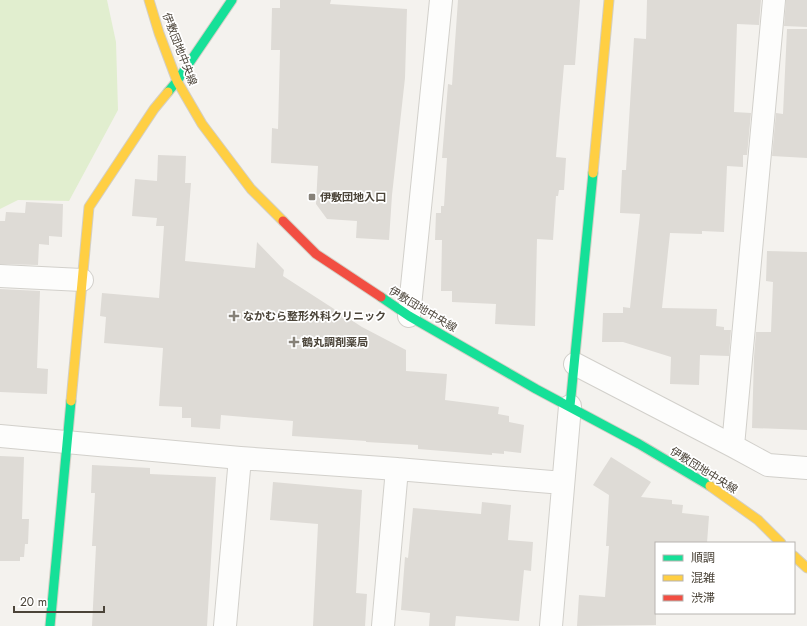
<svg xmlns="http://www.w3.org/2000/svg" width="807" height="626" viewBox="0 0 807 626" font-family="Jost,'Noto Sans JP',sans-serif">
  <rect width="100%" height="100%" fill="#f4f2ee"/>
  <path fill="#e1eecf" d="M0 0H107L116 42 118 110 69 201 18 200 0 209Z"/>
  <path fill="#dedbd6" d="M280 0H331L330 4 407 9 405 78 392 195 389 240 356 238 357 221 327 219 316 204 318 166 271 163 272 128 278 129 280 50H271L272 8H280Z
    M458 0H580L575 65H564L556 157 566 158 564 190H559L558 196H556L553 240 537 239 535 326 495 324 496 304 452 302V291H441L442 240H435L436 213H441V206H444L447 158H442L448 84 452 85Z
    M647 0H761L759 25 737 24 734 112 751 113 747 155H743V167L727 166 724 232 702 231V234L670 233 662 308 717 309 716 326 724 327V330H731L729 356 700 355 699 385 670 384 671 357 623 342H602L603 313H623V307L630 308 640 214 620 213 622 170H626L634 38 646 39Z
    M786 0H807V27L784 26Z
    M787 29H807V158L772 156 776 113 783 114Z
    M158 155 186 156 185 183H191L185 261 255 268 257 242 284 270 283 276 362 327 406 350V371L447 374 445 400 499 407 498 414 509 416V422L524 425 521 453 504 451V454L492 453V455L418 449V445L366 442V441L292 436 293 421 221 415 220 429 191 427V418H182V407L159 406 163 348 104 343 106 317 100 316 102 293 159 298 164 226H156L157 218 132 216 135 179 157 181Z
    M26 202 63 204 62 237 49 236V245L39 244 38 265 0 264V221H5L6 212 25 213Z
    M767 251 807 252V430L752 428 754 357 756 332H771L773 282 766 281Z
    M0 289 40 291 37 368 48 369 47 394 0 392Z
    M0 456 24 457 22 519H29L28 544H25L24 557H20V561H0Z
    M611 457 651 482 641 497 672 500V504L683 505 682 513 709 516 707 543H656V625L577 626 579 595 605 597 609 546H606L609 495 593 485Z
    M92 465 150 468V474L216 477 207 626H92L96 546H92L95 493H91Z
    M273 482 362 490 356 593 367 594 365 626H313L318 524 270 520Z
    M482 502 511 505 508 540 533 542 531 571 524 570 519 621 456 616 455 626H429L430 613 401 610 405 557 408 558 413 508 481 514Z"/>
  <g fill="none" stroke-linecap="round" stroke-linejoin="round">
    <defs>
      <path id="street" d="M0 276 82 280
        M409 316 441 0
        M575 364 733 446 768 465 807 468
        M0 436 240 458 397 469 563 483
        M733 446 774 0
        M225 626 240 458
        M383 626 397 469
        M551 626 570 406"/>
      <path id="fast" d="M168 92 177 81 232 0
        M381 297 409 316 536 389 639 444 710 486
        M570 406 593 173
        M50 626 71 401"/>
      <path id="slow" d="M149 0 159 33 177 81 202 124 251 189 283 221
        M593 173 609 0
        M71 401 89 207 154 109 168 92
        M710 486 758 520 781 543
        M794 556 807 568"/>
      <path id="jam" d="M283 221 316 254 381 297"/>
    </defs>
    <use href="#street" stroke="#d2d0cb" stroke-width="24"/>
    <use href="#fast" stroke="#d3cfc5" stroke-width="11"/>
    <use href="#slow" stroke="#d3cfc5" stroke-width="11"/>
    <use href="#jam" stroke="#d3cfc5" stroke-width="11"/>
    <use href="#street" stroke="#fdfdfc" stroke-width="22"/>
    <use href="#fast" stroke="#16e098" stroke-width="9"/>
    <use href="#slow" stroke="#ffcf43" stroke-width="9"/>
    <use href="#jam" stroke="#f24e42" stroke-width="9"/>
  </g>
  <g fill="#868178" stroke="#fff" stroke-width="1.5">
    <rect x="308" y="193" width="8" height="8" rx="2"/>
    <path d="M232 310h4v4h4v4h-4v4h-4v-4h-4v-4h4z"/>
    <path d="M292 336h4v4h4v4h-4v4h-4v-4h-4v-4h4z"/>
  </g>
  <g text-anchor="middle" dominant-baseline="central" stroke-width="3.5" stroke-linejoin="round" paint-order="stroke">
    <g font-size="11" fill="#4b4439" stroke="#fff">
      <text transform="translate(180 49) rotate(69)">伊敷団地中央線</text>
      <text transform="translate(423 309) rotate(31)">伊敷団地中央線</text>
      <text transform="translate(704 470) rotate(32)">伊敷団地中央線</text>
    </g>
    <g font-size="11" font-weight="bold" fill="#4b4439" stroke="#fff" text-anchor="start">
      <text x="320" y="197">伊敷団地入口</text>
      <text x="243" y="316">なかむら整形外科クリニック</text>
      <text x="302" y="342">鶴丸調剤薬局</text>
    </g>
  </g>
  <rect x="655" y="542" width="140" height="72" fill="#ffffff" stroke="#b7b4b0"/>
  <rect x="663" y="555" width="20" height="6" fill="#16e098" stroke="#b7b4b0"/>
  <text x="691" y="562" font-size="12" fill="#4b4439">順調</text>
  <rect x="663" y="575" width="20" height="6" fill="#ffcf43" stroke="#b7b4b0"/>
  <text x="691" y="582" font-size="12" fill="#4b4439">混雑</text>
  <rect x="663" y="595" width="20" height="6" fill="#f24e42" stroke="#b7b4b0"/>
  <text x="691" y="602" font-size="12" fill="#4b4439">渋滞</text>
  <path d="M14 606v6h90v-6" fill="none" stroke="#4b4439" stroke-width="2"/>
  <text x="20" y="606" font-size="12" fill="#4b4439" stroke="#ffffff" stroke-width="3" paint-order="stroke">20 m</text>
</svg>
